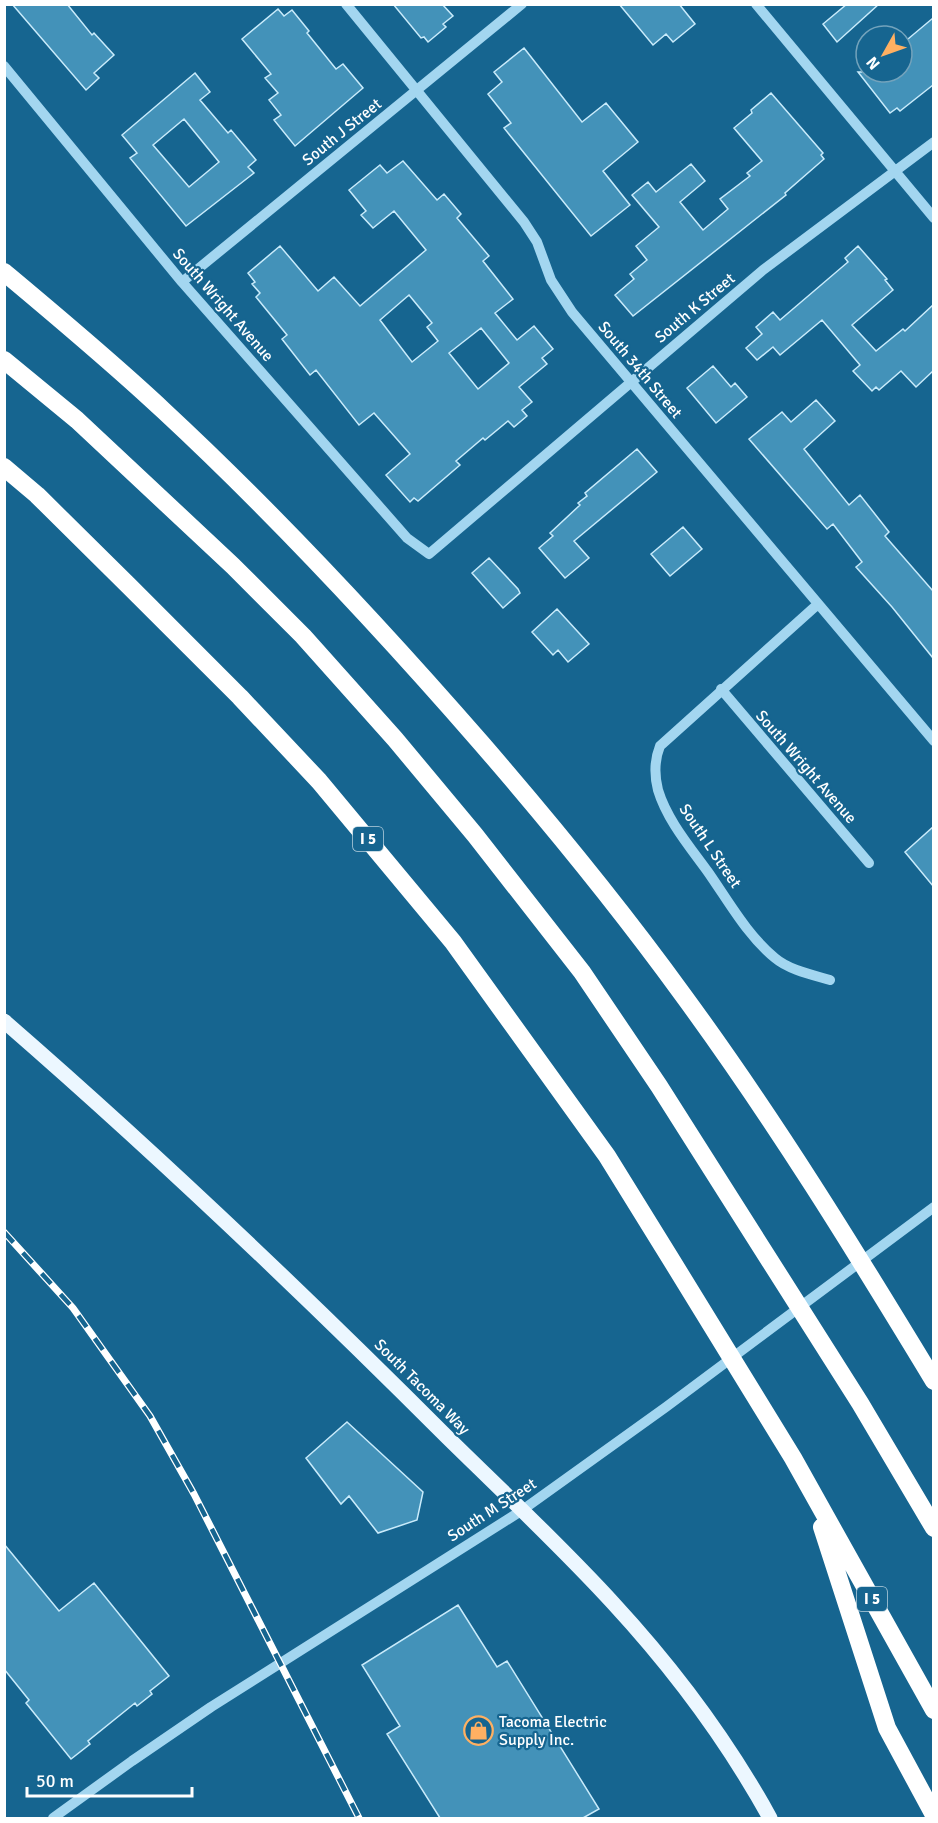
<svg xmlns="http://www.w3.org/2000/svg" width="938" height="1823" viewBox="0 0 938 1823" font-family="Signika,sans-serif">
  <rect width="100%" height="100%" fill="#166590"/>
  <path fill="#4392b9" stroke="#c9ebfb" stroke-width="1.5" fill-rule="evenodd" d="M12 4H67L92 35 94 33 114 55 94 73 99 78 86 90Z
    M393 4H442L453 16 443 24 446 27 428 42 424 37 421 38Z
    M619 4H679L695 24 673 42 666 34 653 45Z
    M847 4H879L837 42 823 24Z
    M278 9 284 16 292 10 309 31 307 33 336 69 343 64 363 88 295 146 274 120 281 115 269 100 278 93 265 78 271 74 242 39Z
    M933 18V85L900 111 897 108 890 113 858 72H902V44Z
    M524 48 582 122 606 103 638 142 603 171 630 205 591 236 504 128 511 123 488 94 502 82 494 72Z
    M195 73 210 92 200 100 228 133 231 130 256 160 248 167 254 173 186 226 130 158 137 153 122 135ZM184 119 219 162 189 187 153 145Z
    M771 93 823 153 821 155 824 159 785 193 786 195 633 316 615 295 634 279 630 274 647 260 636 246 659 227 632 195 648 182 656 192 691 164 705 181 680 202 703 230 728 209 720 199 750 176 747 173 762 161 734 128 752 113 751 110Z
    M403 161 437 200 444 194 461 214 457 218 489 256 483 261 513 299 495 313 517 340 534 326 553 349 542 358 547 364 519 387 532 402 522 410 527 416 514 427 508 421 485 440 483 438 456 461 460 465 418 501 414 498 410 502 386 475 410 454 374 413 359 425 316 370 310 375 282 339 287 335 256 297 260 293 252 284 255 282 248 273 280 246 318 291 334 277 360 306 426 250 394 211 373 228 361 215 366 211 349 190 380 165 387 173ZM409 295 432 323 427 327 438 341 412 362 380 320ZM481 328 509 363 478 389 449 353Z
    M858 246 887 279 885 280 893 290 852 325 876 351 903 329 905 331 933 305V371L916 387 901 371 879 390 876 387 872 391 853 371 860 365 822 320 780 355 773 347 757 360 746 348 762 334 756 327 773 312 780 320 848 262 845 258Z
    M713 366 731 387 735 383 747 397 716 423 687 388Z
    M816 400 835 421 804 449 849 505 860 495 889 532 885 536 933 591V658L892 607 856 567 862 562 833 524 827 529 749 439 782 412 791 422Z
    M637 449 657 472 574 541 589 558 565 578 539 548 553 536 550 533 580 505 578 503 587 496 585 493Z
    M683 527 702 549 670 576 651 554Z
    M489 558 518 589 520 593 503 608 472 573Z
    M557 609 589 644 568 662 558 650 553 655 532 632Z
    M933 827V886L905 852Z
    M347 1422 423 1492 417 1520 378 1533 349 1496 341 1504 306 1458Z
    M4 1544 59 1611 94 1583 169 1676 150 1691 152 1694 137 1706 135 1703 88 1741 90 1744 71 1759 26 1703 29 1700 4 1669Z
    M458 1605 497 1667 507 1661 599 1809 583 1818H440L387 1734 400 1726 362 1665Z"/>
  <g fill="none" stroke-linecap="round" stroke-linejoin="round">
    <path stroke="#a3d6f0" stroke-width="10" d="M346 4 524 222 537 242 551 280 572 312 934 741
      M756 4 934 218
      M4 66 182 282 407 538 429 554 763 270 934 142
      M182 282 522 4
      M818 604 660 746C654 761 654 774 658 790 667 820 690 847 708 872 729 902 747 935 775 958 789 970 813 975 830 980
      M721 689 869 863
      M53 1818 132 1761 211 1707 521 1511 666 1407 934 1207"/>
    <path stroke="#ecf7ff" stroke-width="15" d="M4 1021C157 1154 304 1294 447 1437 503 1492 560 1545 613 1603 673 1668 727 1740 770 1818"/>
    <path stroke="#fff" stroke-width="18" d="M4 272C59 318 113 363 164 411 277 516 381 628 482 744 552 825 620 908 683 995 774 1119 854 1249 934 1381
      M4 360 77 420 233 566 303 636 395 739 475 835 582 972 659 1086 860 1403 934 1528
      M4 467 37 495 128 585 240 697 319 781 453 942 607 1156 672 1261 793 1458 934 1710
      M822 1527 887 1728 934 1815"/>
    <defs>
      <path id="rail" d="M4 1232 73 1308 150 1416 194 1494 359 1818"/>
    </defs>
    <use href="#rail" stroke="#fff" stroke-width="7"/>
    <use href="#rail" stroke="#166590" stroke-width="4.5" stroke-dasharray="14" stroke-linecap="butt"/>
  </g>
  <defs>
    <symbol id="shop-ring" viewBox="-11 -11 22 22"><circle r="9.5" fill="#166590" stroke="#ffb062" stroke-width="1.5"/><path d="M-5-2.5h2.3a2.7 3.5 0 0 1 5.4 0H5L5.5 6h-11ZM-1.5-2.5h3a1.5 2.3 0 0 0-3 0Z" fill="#ffb062"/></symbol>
  </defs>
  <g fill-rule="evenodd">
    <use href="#shop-ring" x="462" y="1714" width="33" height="33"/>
  </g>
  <g text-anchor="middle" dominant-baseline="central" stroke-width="4.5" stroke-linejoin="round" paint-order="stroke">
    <g fill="#166590" stroke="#b9d1de" stroke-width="1.5">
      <rect x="353" y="827" width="30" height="24" rx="4.5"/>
      <rect x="857" y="1587" width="30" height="24" rx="4.5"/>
    </g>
    <g font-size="15" font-weight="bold" fill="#fff">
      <text x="368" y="839">I 5</text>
      <text x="872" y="1599">I 5</text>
    </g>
    <g font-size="16" fill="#fff" stroke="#166590">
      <text transform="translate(342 132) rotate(-39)">South J Street</text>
      <text transform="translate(223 305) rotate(49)">South Wright Avenue</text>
      <text transform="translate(695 308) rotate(-40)">South K Street</text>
      <text transform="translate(640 370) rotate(50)">South 34th Street</text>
      <text transform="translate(806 767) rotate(49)">South Wright Avenue</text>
      <text transform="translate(710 846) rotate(56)">South L Street</text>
      <text transform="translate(422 1387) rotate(45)">South Tacoma Way</text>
      <text transform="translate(492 1510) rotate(-33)">South M Street</text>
    </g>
    <g font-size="16" fill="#fff" stroke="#166590" text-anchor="start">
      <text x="499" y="1722">Tacoma Electric<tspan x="499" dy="18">Supply Inc.</tspan></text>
    </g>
  </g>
  <rect width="938" height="1823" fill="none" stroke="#ffffff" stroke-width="12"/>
  <g transform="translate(884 54) rotate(230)"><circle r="28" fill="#166590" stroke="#73a3bc" stroke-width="1.5"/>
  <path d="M0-4.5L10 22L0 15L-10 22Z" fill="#ffb062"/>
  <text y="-9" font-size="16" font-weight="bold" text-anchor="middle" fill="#ffffff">N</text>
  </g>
  <path d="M27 1787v9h165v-9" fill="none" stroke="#ffffff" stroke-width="3"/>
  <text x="36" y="1787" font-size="18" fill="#ffffff" stroke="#166590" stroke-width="4.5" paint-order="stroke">50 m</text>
</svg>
